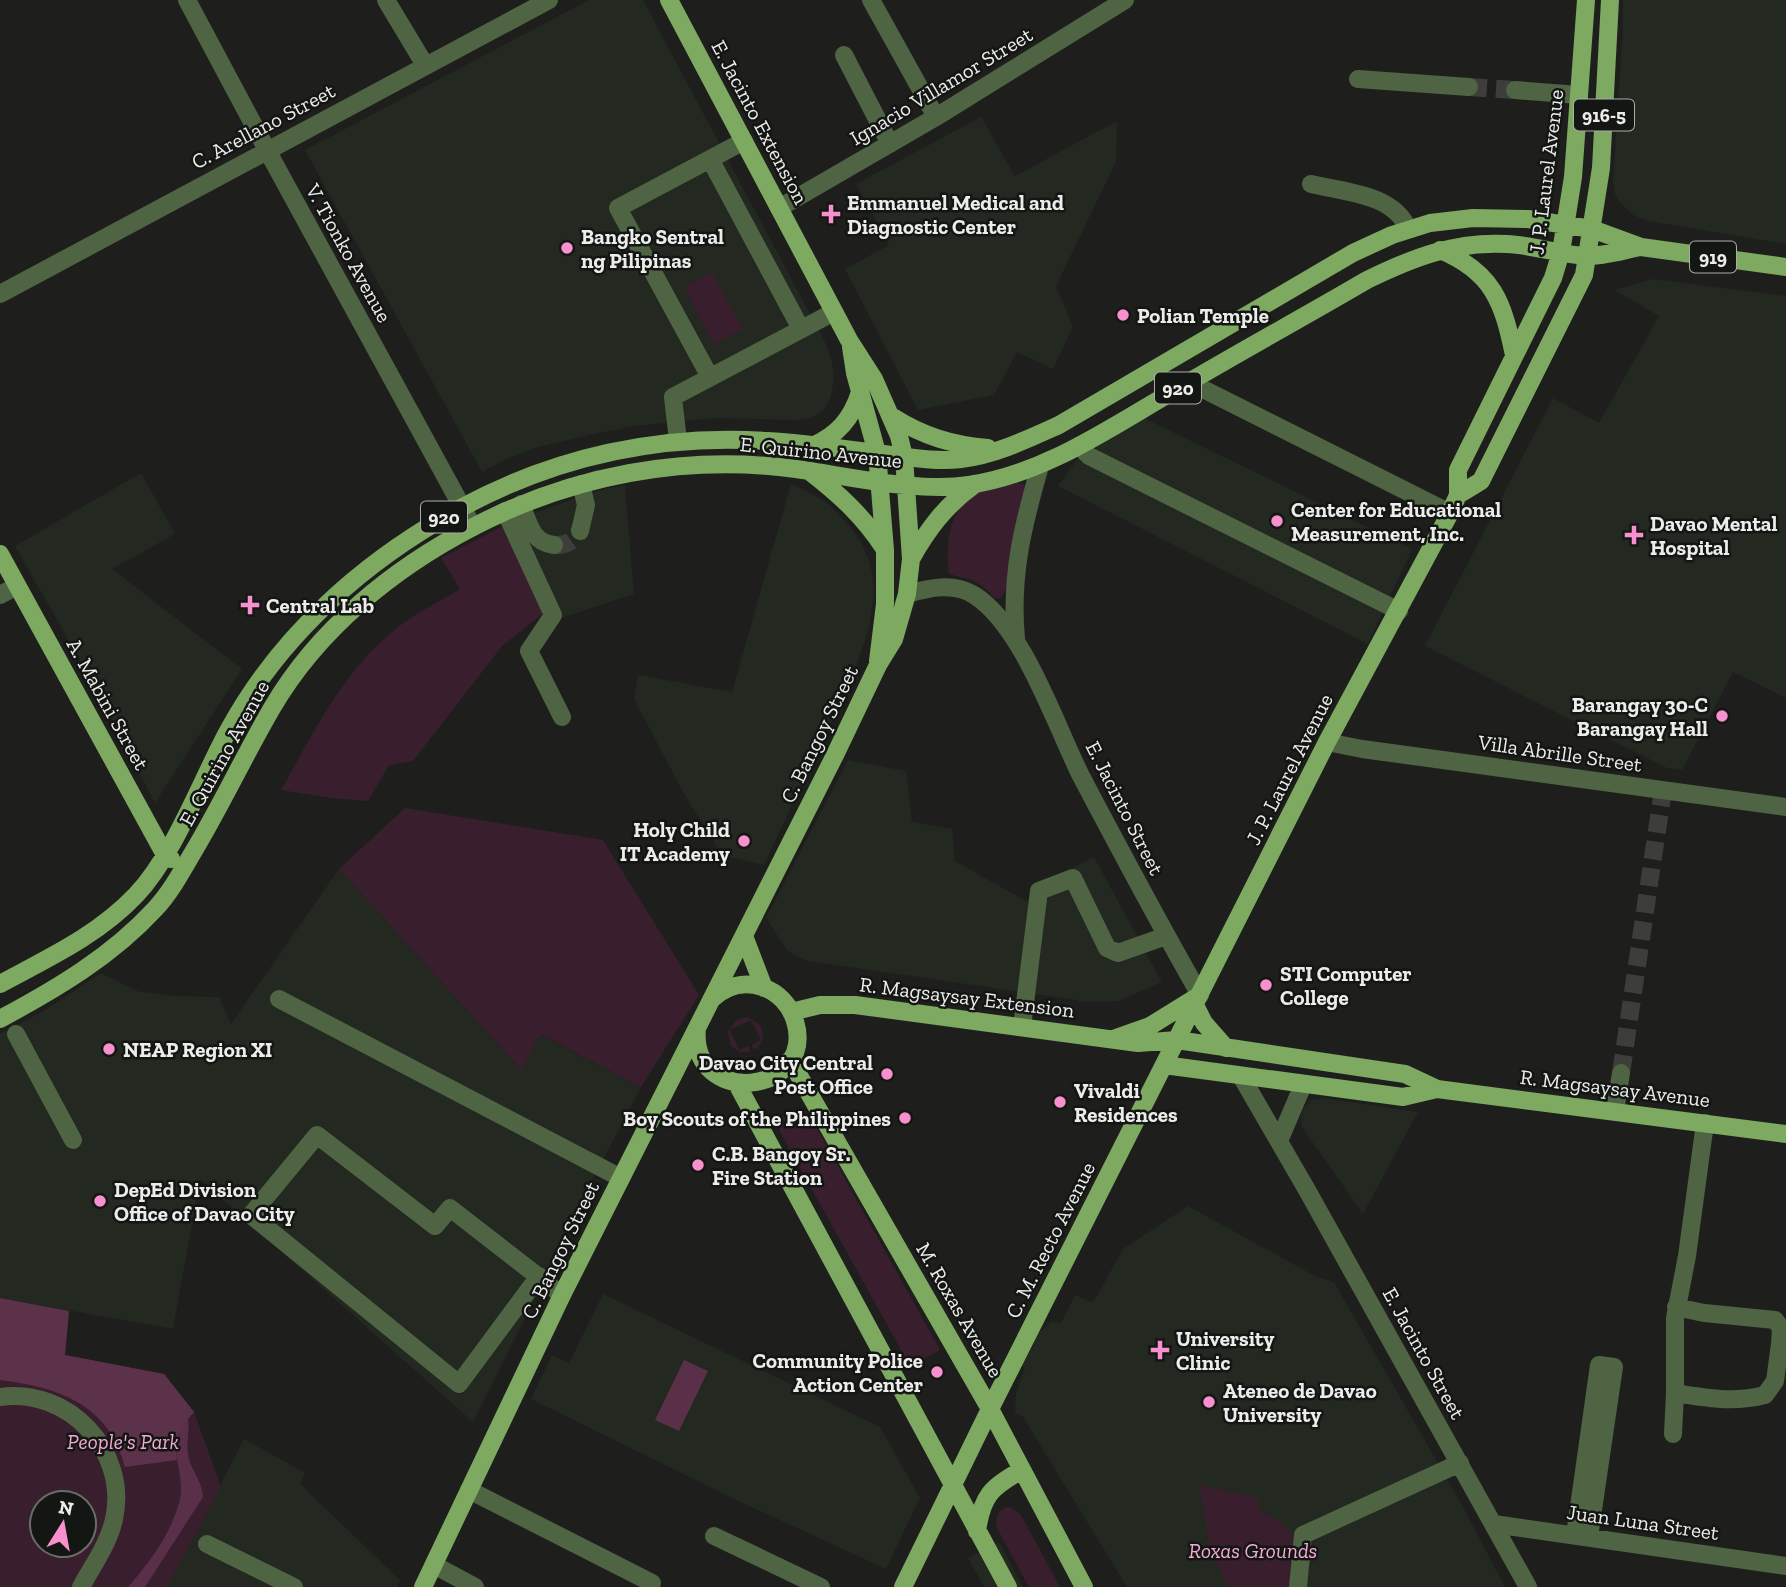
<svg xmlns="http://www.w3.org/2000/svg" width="1786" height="1587" viewBox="0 0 1786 1587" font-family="'Zilla Slab',serif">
  <rect width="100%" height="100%" fill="#1e1f1d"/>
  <path fill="#232820" d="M589 0H643L827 346 832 362 834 380 830 399 823 411 811 418 796 420 715 418 635 426 598 433 538 447 506 459 482 472 305 150Z
    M1623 0H1786V244L1648 221 1633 215 1620 202 1615 195 1613 181 1623 27Z
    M981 117 1015 176 1117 121 1116 162 1056 286 1073 327 1053 369 1017 352 994 395 918 410 845 269 889 245 856 184Z
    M1653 279 1786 296V698L1733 672 1682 770 1667 768 1425 646 1553 398 1599 423 1659 316 1614 290Z
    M1142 417 1412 549 1368 644 1058 486 1085 449Z
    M141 473 175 534 112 569 242 669 155 803 91 679 15 546Z
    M791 484 813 494 830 505 851 528 861 542 868 558 872 573 874 594 869 628 855 670 764 865 722 855 683 792 634 699 638 675 732 692Z
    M625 485 634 594 561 618 515 520 596 491Z
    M848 760 906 771 912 822 952 829 955 861 1028 902 1036 887 1094 857 1162 982 1119 1001 1089 1002 809 961 794 955 787 950 766 918Z
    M339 869 521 1070 539 1034 641 1087 550 1261 552 1264 473 1422 200 1179 173 1329 0 1298V1034L42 1012 101 973 137 991 171 996 219 997 231 1024Z
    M1323 1098 1418 1112 1363 1214 1302 1127 1301 1116 1304 1108 1311 1100Z
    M1188 1206 1315 1276 1334 1282 1462 1505 1505 1587H1127L1023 1417 1015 1412 1016 1393 1025 1368 1021 1365 1034 1345 1033 1338 1051 1322 1061 1323 1075 1295 1093 1303 1123 1249Z
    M603 1294 880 1427 920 1498 886 1569 730 1497 531 1399 552 1355 569 1363Z
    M244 1439 305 1473 300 1484 400 1580 397 1587H167Z
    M999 1542 1023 1587H984L968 1558Z"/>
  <path fill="#391e2e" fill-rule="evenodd" d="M712 272 743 329 714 344 684 287Z
    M1014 482 1023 484 1027 489 1011 548 1006 589 1001 598 996 599C988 592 982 584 972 580 963 577 957 578 949 573 945 545 949 508 976 493 986 487 1002 485 1014 482Z
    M505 525 545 612 502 646 413 761 389 765 368 801 332 798 281 790C315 730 347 663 405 622 422 610 442 600 460 589L441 558Z
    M405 808 603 840 699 995 641 1087 540 1034 522 1071 339 869Z
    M747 1017 759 1024C765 1034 764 1044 754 1050L752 1045 761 1040 751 1020 730 1030 739 1050 748 1046 751 1052H740L731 1046 728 1032 736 1020Z
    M792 1109 804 1111 810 1116 940 1350 910 1366 780 1132V1118Z
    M0 1298 69 1311 65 1355 164 1374 194 1412 221 1487 167 1587H0ZM42 1503H84V1545H42Z
    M1199 1485 1259 1498 1258 1508 1282 1524 1297 1539 1291 1587H1228L1210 1550Z
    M1006 1507 1012 1508 1021 1515 1060 1587H1029L997 1528C995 1517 997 1512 1006 1507Z"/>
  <path fill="#5c324b" d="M0 1298 69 1311 65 1355 164 1374 194 1412C179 1428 175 1437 177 1460L125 1467C109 1404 58 1387 0 1380Z"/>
  <path fill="#5a3049" d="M684 1360 708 1371 679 1431 655 1420Z
    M188 1418C190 1432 185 1446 189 1459 193 1473 202 1481 203 1497L145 1587H128C150 1562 170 1535 179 1503 188 1472 162 1446 188 1418Z"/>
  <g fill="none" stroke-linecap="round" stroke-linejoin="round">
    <path stroke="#3d3e3c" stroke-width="18" stroke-dasharray="18 9" stroke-linecap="butt" d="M1469 87 1515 90
      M554 545C566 546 574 541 580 531
      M1621 1073 1663 790"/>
    <path stroke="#4e6442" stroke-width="18" d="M187 0 267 150 473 527
      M386 0 425 65
      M871 0 936 117
      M844 55 890 144
      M1358 79 1469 87
      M1515 90 1579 95
      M710 159 801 329
      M1311 184C1344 192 1394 194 1408 229
      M779 208 936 117 1125 0
      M0 294 549 0
      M710 377 618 208 744 141
      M1189 382 1450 513
      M678 441 673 397 834 312
      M1079 446 1089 456 1399 611
      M521 504C529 523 531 542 554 545
      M505 511 553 615 529 651 562 717
      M580 531 586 505 581 484
      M907 594C929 588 953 582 974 595 1023 626 1055 724 1081 776 1120 850 1159 923 1200 995
      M0 595 17 586
      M1016 639C1010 576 1023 525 1040 466
      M1327 742 1362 749 1786 807
      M279 999 621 1178
      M1022 1027 1039 891 1073 878 1107 948 1118 953 1166 936
      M16 1034 73 1140
      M1241 1076 1307 1190 1528 1587
      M1615 1111 1621 1073
      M1279 1141 1303 1085
      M539 1276 459 1384 251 1215 317 1135 435 1226 450 1208 562 1295
      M1676 1307 1704 1313 1775 1320 1781 1328 1780 1344 1775 1381 1765 1395C1734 1403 1705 1398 1675 1393V1318L1687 1256 1705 1123
      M0 1397C68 1387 129 1451 114 1519 109 1543 93 1565 81 1587
      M1673 1434 1675 1393
      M469 1490 652 1583
      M1494 1524 1786 1566
      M1575 1535 1599 1365 1614 1367 1589 1537
      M714 1536 821 1587
      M207 1544 294 1587
      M434 1565 475 1587
      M1298 1587 1303 1535 1460 1463"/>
    <path stroke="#7da961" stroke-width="18" d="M1440 250C1493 272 1503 302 1514 355
      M851 347 855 373 877 453 885 550V604L878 661
      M893 417C923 436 952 445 988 448
      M812 446C838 435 852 418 860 392
      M809 471C839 494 863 516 884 548
      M1458 495 1481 481 1584 275 1601 168 1610 0
      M0 554 165 855 171 859
      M911 559C928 529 945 506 974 485
      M744 936 764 988
      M0 984C48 958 97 936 136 895 174 855 201 781 228 731 280 635 364 561 459 509 554 457 659 434 767 441 805 443 845 449 883 454 909 457 935 462 961 459 995 455 1028 439 1059 425L1353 253 1392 235 1430 223 1473 218 1528 219 1592 229 1641 247 1786 267
      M1195 1005 1204 1023 1226 1048
      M791 1012 820 1005H855L1138 1043 1177 1040 1405 1074 1437 1089 1786 1134
      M0 1019C56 989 112 956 155 909 170 893 181 873 192 854 221 806 244 756 272 708 318 629 394 568 473 527 573 475 685 454 796 469 847 476 920 493 969 485 1044 474 1108 429 1172 392 1236 354 1302 318 1367 280 1412 258 1455 241 1507 244 1534 245 1560 255 1587 256 1605 256 1624 250 1641 247
      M697 1028C689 1109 817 1095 795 1021 790 1005 778 992 762 987 744 981 726 986 712 999
      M1116 1038 1150 1026 1197 997
      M790 1060 990 1409 1084 1587
      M1164 1065 1403 1097 1437 1089
      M737 1084 1008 1587
      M977 1531C982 1496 991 1487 1022 1470
      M423 1587 562 1295 835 755 878 665 894 639 907 594 911 559 904 457 899 436 874 379 849 340 669 0
      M903 1587 990 1409 1327 742 1450 513 1458 495V470L1553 278 1561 252 1573 177 1586 0"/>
  </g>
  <g fill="#f790cd" stroke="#141614" stroke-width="2.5">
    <path d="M827.5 203.5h7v7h7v7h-7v7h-7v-7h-7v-7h7z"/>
    <circle cx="567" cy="248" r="7"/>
    <circle cx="1123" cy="315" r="7"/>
    <circle cx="1277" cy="521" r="7"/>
    <path d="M1630.5 524.5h7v7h7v7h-7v7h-7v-7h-7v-7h7z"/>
    <path d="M246.5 594.5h7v7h7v7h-7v7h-7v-7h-7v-7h7z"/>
    <circle cx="1722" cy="716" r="7"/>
    <circle cx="744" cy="841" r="7"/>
    <circle cx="1266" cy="985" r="7"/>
    <circle cx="109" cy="1049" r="7"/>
    <circle cx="887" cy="1074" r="7"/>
    <circle cx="1060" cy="1102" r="7"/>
    <circle cx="905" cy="1118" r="7"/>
    <circle cx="698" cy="1165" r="7"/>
    <circle cx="100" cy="1201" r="7"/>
    <path d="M1156.5 1339.5h7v7h7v7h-7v7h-7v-7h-7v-7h7z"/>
    <circle cx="937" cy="1372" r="7"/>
    <circle cx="1209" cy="1402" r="7"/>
  </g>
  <g text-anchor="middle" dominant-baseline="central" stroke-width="5" stroke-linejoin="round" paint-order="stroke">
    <g fill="#141614" stroke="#abacaa" stroke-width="2">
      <rect x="1574" y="99.5" width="60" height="31" rx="5"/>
      <rect x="1690" y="241.5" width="46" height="31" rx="5"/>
      <rect x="1155" y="372.5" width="46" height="31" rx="5"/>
      <rect x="421" y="501.5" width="46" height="31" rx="5"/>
    </g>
    <g font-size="19" font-weight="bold" fill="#ecedeb">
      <text x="1604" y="115">916-5</text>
      <text x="1713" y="257">919</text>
      <text x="1178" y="388">920</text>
      <text x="444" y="517">920</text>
    </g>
    <g font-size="21" fill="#ecedeb" stroke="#141614">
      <text transform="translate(941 86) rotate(-31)">Ignacio Villamor Street</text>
      <text transform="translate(760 122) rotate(62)">E. Jacinto Extension</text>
      <text transform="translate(263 126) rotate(-28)">C. Arellano Street</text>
      <text transform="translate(1546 172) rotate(-83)">J. P. Laurel Avenue</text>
      <text transform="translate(349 253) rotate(61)">V. Tionko Avenue</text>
      <text transform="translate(821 452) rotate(6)">E. Quirino Avenue</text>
      <text transform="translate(108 704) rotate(61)">A. Mabini Street</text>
      <text transform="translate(819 734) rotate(-64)">C. Bangoy Street</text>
      <text transform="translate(224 753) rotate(-61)">E. Quirino Avenue</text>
      <text transform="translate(1560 753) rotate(8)">Villa Abrille Street</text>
      <text transform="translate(1289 769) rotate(-63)">J. P. Laurel Avenue</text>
      <text transform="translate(1125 808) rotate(63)">E. Jacinto Street</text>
      <text transform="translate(967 997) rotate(7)">R. Magsaysay Extension</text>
      <text transform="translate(1615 1088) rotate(7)">R. Magsaysay Avenue</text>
      <text transform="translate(1050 1240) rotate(-63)">C. M. Recto Avenue</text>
      <text transform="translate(560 1250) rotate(-64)">C. Bangoy Street</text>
      <text transform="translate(960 1310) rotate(60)">M. Roxas Avenue</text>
      <text transform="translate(1424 1353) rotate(61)">E. Jacinto Street</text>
      <text transform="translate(1643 1522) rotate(8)">Juan Luna Street</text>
    </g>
    <g font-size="21" font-weight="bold" fill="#ecedeb" stroke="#141614" text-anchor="start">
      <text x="847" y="202">Emmanuel Medical and<tspan x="847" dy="24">Diagnostic Center</tspan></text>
      <text x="581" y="236">Bangko Sentral<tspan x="581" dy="24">ng Pilipinas</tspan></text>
      <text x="1137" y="315">Polian Temple</text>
      <text x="1291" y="509">Center for Educational<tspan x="1291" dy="24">Measurement, Inc.</tspan></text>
      <text x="1650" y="523">Davao Mental<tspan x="1650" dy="24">Hospital</tspan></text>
      <text x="266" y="605">Central Lab</text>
      <text x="1708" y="704" text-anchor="end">Barangay 30-C<tspan x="1708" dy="24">Barangay Hall</tspan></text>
      <text x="730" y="829" text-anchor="end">Holy Child<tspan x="730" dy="24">IT Academy</tspan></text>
      <text x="1280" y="973">STI Computer<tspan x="1280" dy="24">College</tspan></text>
      <text x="123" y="1049">NEAP Region XI</text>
      <text x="873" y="1062" text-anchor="end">Davao City Central<tspan x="873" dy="24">Post Office</tspan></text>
      <text x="1074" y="1090">Vivaldi<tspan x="1074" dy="24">Residences</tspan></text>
      <text x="891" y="1118" text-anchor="end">Boy Scouts of the Philippines</text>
      <text x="712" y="1153">C.B. Bangoy Sr.<tspan x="712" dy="24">Fire Station</tspan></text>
      <text x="114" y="1189">DepEd Division<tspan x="114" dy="24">Office of Davao City</tspan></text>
      <text x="1176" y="1338">University<tspan x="1176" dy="24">Clinic</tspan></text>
      <text x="923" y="1360" text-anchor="end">Community Police<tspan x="923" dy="24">Action Center</tspan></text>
      <text x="1223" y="1390">Ateneo de Davao<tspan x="1223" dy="24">University</tspan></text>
    </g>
    <g font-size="21" font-style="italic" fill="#f3aad4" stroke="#141614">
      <text x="123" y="1441">People's Park</text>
      <text x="1253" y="1550">Roxas Grounds</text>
    </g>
  </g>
  <g transform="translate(63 1524) rotate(11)"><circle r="33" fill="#141614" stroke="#6a6c6a" stroke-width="2"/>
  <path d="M0-5L12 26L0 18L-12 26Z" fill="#f790cd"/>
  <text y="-10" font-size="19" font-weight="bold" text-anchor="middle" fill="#ecedeb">N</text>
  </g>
</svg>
